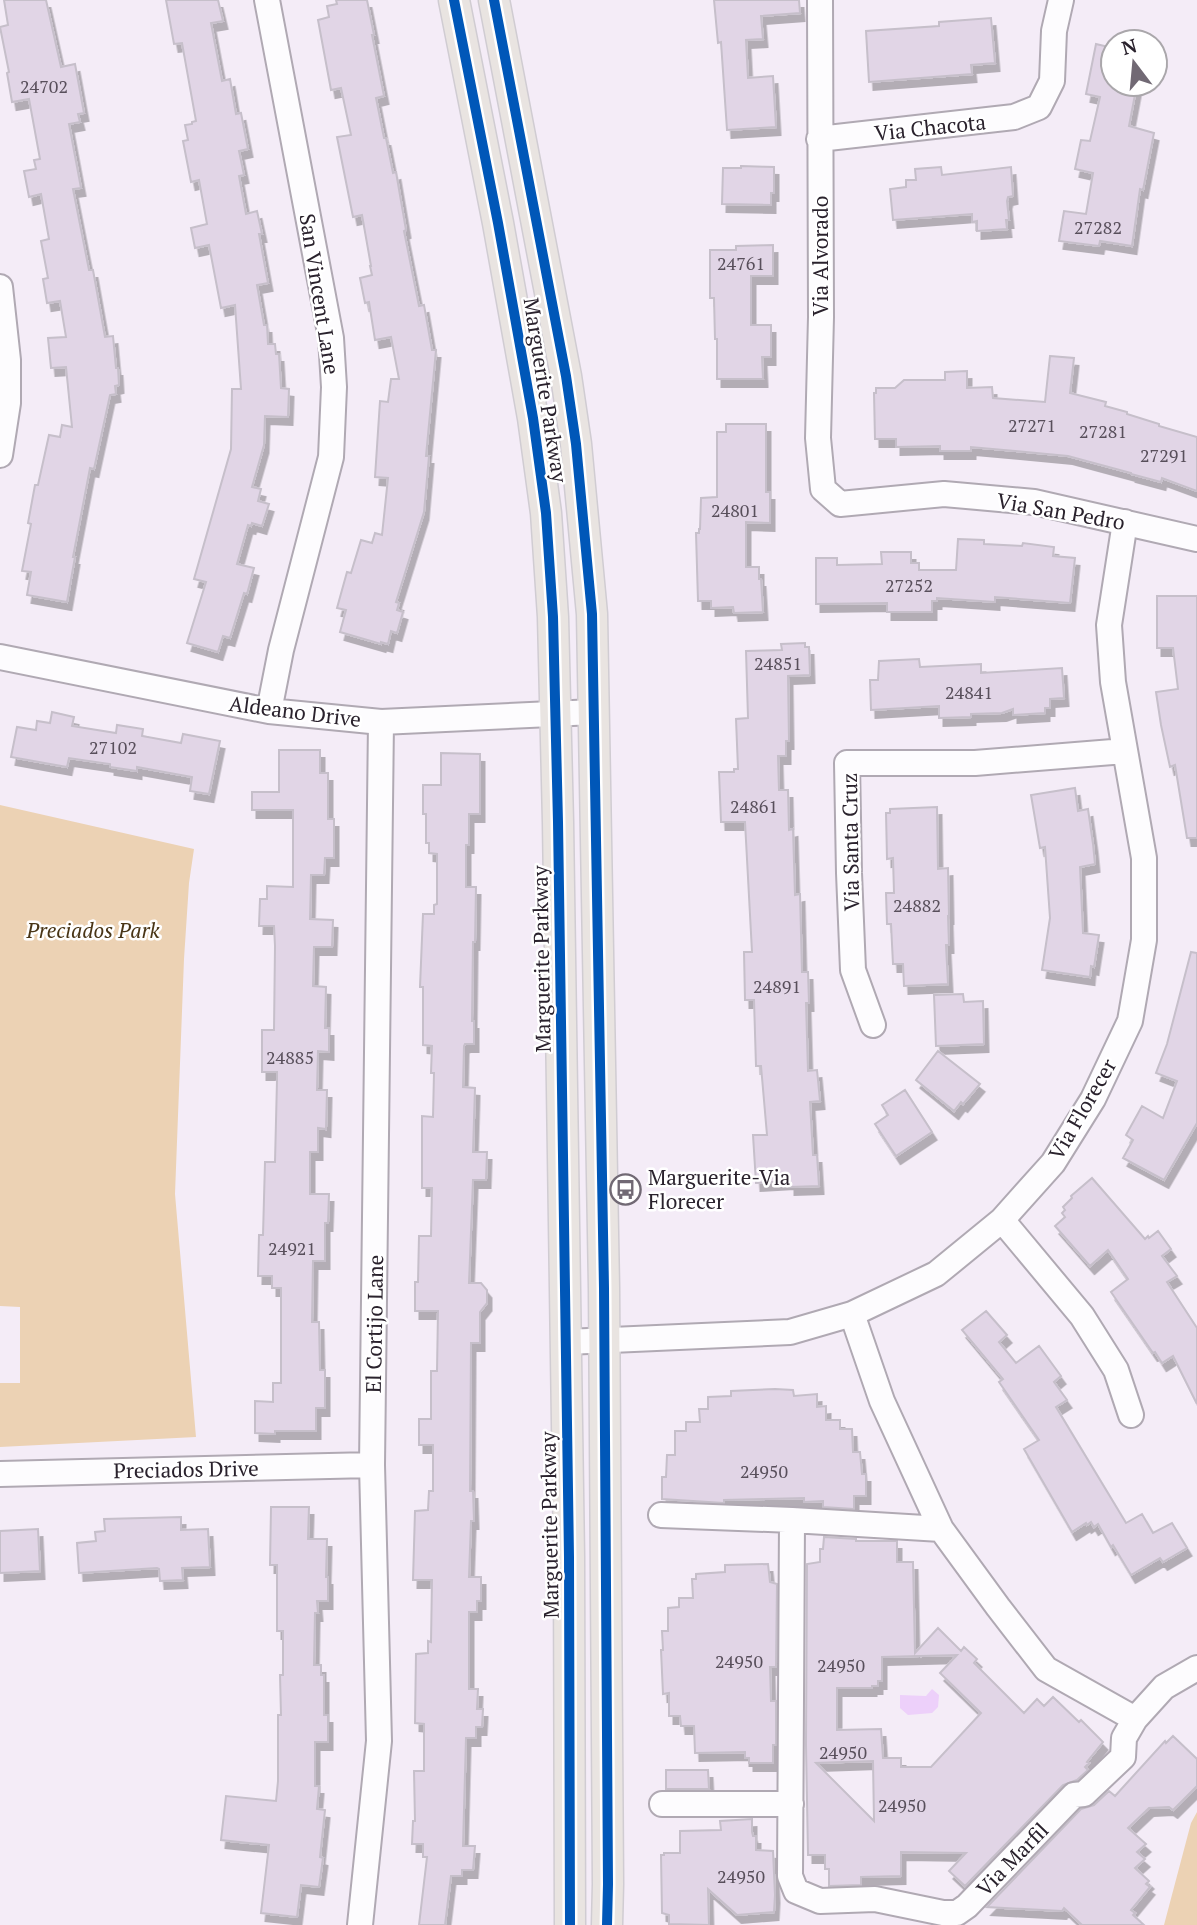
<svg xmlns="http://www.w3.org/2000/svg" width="1197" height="1925" viewBox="0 0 1197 1925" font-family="'PT Serif',serif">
  <defs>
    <filter id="shadow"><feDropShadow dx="4.5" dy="8" stdDeviation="0" flood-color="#0004"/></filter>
  </defs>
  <rect width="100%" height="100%" fill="#f4ecf7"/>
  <path fill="#ecd2b4" d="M0 805 194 849 189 883 184 959 175 1194 196 1437 0 1447V1383H20V1307L0 1306Z
    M1197 1812V1925H1164L1191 1823Z"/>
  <path fill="#edd0fa" d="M932 1689 939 1695 938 1707 932 1713 908 1715 900 1708V1695L926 1696Z"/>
  <path fill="#e1d5e6" stroke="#c6bfca" stroke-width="2" fill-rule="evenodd" filter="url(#shadow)" d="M4 0H46L61 67 75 64 84 113 78 114 80 122 69 124 81 188 73 189 89 270H93L105 337 113 336 116 368H118L119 385 115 386 116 394 110 395 94 469 90 468 73 557H75L67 602 27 595 31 572 22 571 31 524 28 523 35 485H38L49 435 60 437 62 425 72 427 66 367 51 368 48 338 66 337 60 301 47 303 43 279 48 278 41 241 49 239 41 194 29 197 24 171 36 169 34 160 40 159 29 99 12 102 7 73 9 72 0 27 8 25Z
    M166 0H218L223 21 211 23 222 81 230 79 236 114 241 113 248 149 239 151 244 175 239 176 246 214 257 211 262 234H259L268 283 257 285 264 325H267L268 344H275L276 354H279L281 388 289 389 288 417 265 416 264 445 252 487 261 489 258 501 269 504 262 526 252 523 251 526 248 525 237 564 254 568 247 594 244 593 230 638 223 636 218 652 187 643 206 582 194 579 231 449 232 389H241L235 305 221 308 209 245 195 248 191 228 207 224 199 180 191 182 183 141 188 140 185 125 192 124V122L196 121 182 43 174 44Z
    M336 0H367L374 35H372L384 96 376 98 384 138H386L393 173 396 172 406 230 404 231 419 306 424 305 432 350H436L426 456H429L424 512 396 602 399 603 397 610 403 612 397 633 391 631 388 644 381 642V644L340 632 346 610 337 608 347 572 351 573 361 540 372 543 375 533 382 535 388 478 375 477 380 401 388 402 391 379H399L391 337 375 340 369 302 365 303 360 278 372 275 370 266H371L362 215 353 217 337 137 351 135 341 88 331 90 318 20 329 17 327 6 337 4Z
    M714 0H799L800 13 761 16 763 39 746 40 748 78 773 76 776 127 727 130 721 42 718 43Z
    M991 18 995 63 971 65 972 74 869 82 866 31 939 26V22Z
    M1096 44 1113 48V84H1137L1129 126 1154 133 1143 190 1140 189 1132 246 1100 241 1099 246 1059 241 1064 211 1086 214 1093 173 1075 169 1081 140 1090 141 1100 97 1086 94Z
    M741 166 774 167V193H771V205L722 204 723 168H741Z
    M941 167 942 175 1011 167 1013 196 1008 197 1007 201 1009 220H1006L1007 229 977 231V221L972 222V214L893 220 890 189 906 187V180H916L915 169Z
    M773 245V276H751V325H771V357H762L763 379H717V339H715L714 298H710V250H736V246Z
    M1050 356 1074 358 1070 393 1106 402 1105 406 1127 412V414L1159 424V426L1197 437V491L1162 478 1161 482 1131 474V473L1068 456 971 447V451H940V446L896 447V439H875L874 393H876V388H895L904 380H945V372L967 371V388L992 387 993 398 1045 402Z
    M726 424H766V492H770V523L746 522V567H759V579H761L763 612 734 613 733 607 711 608V601H698L696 533H699V529H700L701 498 717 497V432H726Z
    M958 539 984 540V544L1022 546 1023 543 1054 547 1053 556 1075 558 1070 603 995 597V602L937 598V601H932V612H887V603L816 604V558H837V565L882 564 881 552H911V563H919V570H956Z
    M1157 596H1197V838H1187L1175 765 1170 767 1161 725 1156 692 1178 689 1173 648H1157Z
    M805 643V647H809L810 675 788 676 789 741H786V756H778L779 790H788L789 830 793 829 795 895 800 894 802 972H808L809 1003H806L808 1071 817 1070 820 1101 810 1102 813 1155H817L819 1186 790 1187V1181L756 1183 753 1135H767L761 1066H756L754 1000H745L744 952H752L745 822H721L719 772H734V769H738L736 719 748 718 746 651 782 650 781 644Z
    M919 659 920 667 981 664V673L1062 668 1064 698 1050 699V708H1045V713L1013 715V709L1002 713 971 714V717L939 718V706L871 710 870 680H878L879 661Z
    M52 712 74 717 72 726 116 733 117 725 143 729 142 736 181 743 183 734 220 741 209 794 190 791 192 777 137 767V771L110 767V764L69 758 67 767 11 757 17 727 36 730 37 721 50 723Z
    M279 750H320V773H328V819H334V858H325L324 875H311L310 919 333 920 332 947H314L313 986 326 987 325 1028H329V1052L318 1051 317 1090H327L326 1129 318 1128V1152H310V1194H329L328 1223H325V1261H313L312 1322H319L320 1370H325V1408H316V1431H275V1434L255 1433V1401L273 1402V1383H281V1288H272V1276H258L259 1235H263L265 1162H275L277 1080V1072H262V1030H274L275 946 274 926H259L260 899H267V886L293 887V810H252V792H279Z
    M441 753 480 754V814H469V845H466V887H476L475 942H473L472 1021H474V1044H465L464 1046 463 1087 475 1088 473 1152H487L486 1180H473L469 1283H481L487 1290V1303L480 1312V1343H471L470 1491H473L474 1521H471L469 1577H481V1601H477V1612H469V1689H478L477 1709H483L482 1727H476V1738H466L463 1846H475L473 1870H462V1876H451L445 1925H419L427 1857H423V1844H412L413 1821H415L414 1771H424V1724L415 1723 416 1654 428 1653V1641L431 1642 432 1580H413L415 1511 428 1510 429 1491H433V1445H419V1419H431V1371H437L438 1311H415V1282H418L419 1236H431L432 1188H422V1116L433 1117 434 1073H431L432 1046 423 1045V987H420L423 914H434V905L437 904V854L429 853V843H426V814H423V785H441Z
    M1075 788 1078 811 1088 809 1093 844 1095 864 1080 867 1083 933 1099 935 1094 967 1091 966 1090 977 1042 970 1050 918 1045 847 1040 848 1031 795Z
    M937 807 938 869 948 868 949 916H948L949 945H946L948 984 904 986 903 964H893L891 924H887L886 893H894L893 858 887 859 886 813H890V809Z
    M1191 952 1197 953V1123L1164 1180 1123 1158 1133 1140 1126 1135 1142 1106 1163 1118 1177 1081 1156 1073 1167 1044Z
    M963 994 964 1002 983 1001 984 1044 936 1046 934 995Z
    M938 1051 980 1084 963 1104 961 1102 954 1111 916 1080Z
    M905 1090 932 1132 896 1156 875 1124 888 1115 882 1105Z
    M1092 1178 1145 1239 1148 1236 1149 1238 1158 1231 1171 1249 1162 1256 1177 1276 1167 1282 1197 1328V1404L1173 1356 1162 1363 1155 1352 1153 1353 1111 1292 1128 1279 1108 1250 1090 1266 1055 1226 1065 1217 1062 1213 1065 1210 1063 1207 1072 1198 1071 1196Z
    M986 1311 1007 1335 999 1342 1016 1363 1039 1346 1061 1376 1054 1382 1067 1400 1056 1407 1126 1523 1142 1514 1153 1533 1172 1523 1187 1548 1163 1562 1160 1558 1131 1575 1113 1545 1111 1547 1098 1524 1094 1527 1091 1522 1087 1525 1086 1523 1072 1532 1024 1449 1039 1440 999 1382 1003 1379 962 1330Z
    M775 1389 793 1390 794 1396 817 1394V1407L826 1406V1420H840V1429H852L853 1452H860L862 1474H866V1496H854V1509L823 1507V1501L804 1502V1498L724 1500V1503L662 1499V1477H666L667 1455H675V1431H686V1422H700L699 1409H708V1397L731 1396V1391Z
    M271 1507H309L308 1539H327L326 1577H328V1601H317L318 1613H315L314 1665H321V1675H324V1715H328V1742H315V1786H319L317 1809 325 1810 320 1857 323 1858 319 1887 301 1885 297 1917 261 1913 269 1845 221 1840 226 1796 276 1801 278 1781V1715H281L280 1675H283V1631H277V1565H270Z
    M181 1517V1530L208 1529 210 1567 182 1568 183 1580 160 1581 159 1569 157 1568 79 1573 77 1543 96 1541 95 1532 105 1531 104 1519Z
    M38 1529 40 1571 0 1573V1531Z
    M824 1537 856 1539V1541H897V1562H913L915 1653 938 1628 961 1651 964 1647 977 1659 974 1663 1024 1713 1037 1699 1044 1706 1053 1697 1079 1722 1081 1720 1103 1742 1087 1762 1089 1763 1085 1767 1088 1770 1077 1780 1063 1785 965 1886 949 1871 966 1853 901 1852V1876L861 1877V1885L829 1886V1869H825V1855H808L806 1745 807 1564 820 1562V1549H823ZM957 1655 940 1673 981 1713 931 1767H901V1758H883L881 1729 837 1730V1688H872V1686H878V1681H882V1657ZM873 1761 874 1821 816 1763Z
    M768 1564 770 1582 777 1584 776 1667H770L771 1701H776V1745H773V1763H749V1758H745V1752L695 1753 694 1726H681L680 1716H669V1693L663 1694 661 1650H663L662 1631H668V1608L679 1607V1598H693L692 1579H696V1574L725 1572V1565Z
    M1173 1736 1197 1759V1786L1173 1810 1169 1807 1149 1808 1128 1828 1146 1844 1137 1852 1145 1859 1135 1868 1149 1881 1146 1884 1150 1887 1131 1910 1135 1913 1133 1915 1144 1925H1082L1064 1908 1062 1911 987 1907 1081 1809 1094 1805 1109 1791 1115 1796 1165 1741 1166 1743Z
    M666 1770H708L709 1789H666Z
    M752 1819V1832L753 1836H756V1850L773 1851 775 1895 774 1912 737 1915 708 1889 709 1925 669 1924V1915L662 1913 661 1855H664V1853H680V1831L721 1830 720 1821Z"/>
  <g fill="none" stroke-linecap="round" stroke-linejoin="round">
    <defs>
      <path id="minor" d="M267 0 331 338 334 387 331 457 281 650 269 711
        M820 0 821 317 818 438 823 489 840 504 944 494 1034 502 1197 539
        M819 139 1014 117 1039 107 1052 81 1054 31 1061 0
        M0 287 8 360V403L0 455
        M0 657 269 711 381 722 594 712
        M873 1025 853 970 849 873 847 763H975L1125 751
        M1002 1220 1082 1316 1116 1370 1131 1415
        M566 1342 790 1332 852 1314 936 1274 1002 1220 1053 1163 1093 1099 1130 1021 1144 940V858L1113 682 1109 625 1125 522
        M0 1474 372 1465
        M661 1515 792 1520 941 1529
        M792 1520 790 1876 796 1891 820 1901 875 1899 943 1913H957L967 1906 1074 1795 1084 1794 1123 1757 1124 1738 1135 1719 1046 1669 998 1607 941 1529 882 1401 852 1314
        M1135 1719 1164 1687 1197 1668
        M662 1804H791
        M360 1925 379 1741 372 1465 381 722"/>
      <path id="major" d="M454 0 498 223 533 418 546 513 553 617 558 822 569 1557 570 1925
        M494 0 566 376 576 444 592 614 604 1288 608 1884 607 1925"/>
    </defs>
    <use href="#minor" stroke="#b0a9b3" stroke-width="28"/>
    <use href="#major" stroke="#d0ccd2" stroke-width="33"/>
    <use href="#minor" stroke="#fdfcfe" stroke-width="24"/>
    <use href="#major" stroke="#e9e4e1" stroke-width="30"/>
    <defs>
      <path id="cycleway" d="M454 0 498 223 533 418 546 513 553 617 558 822 569 1557 570 1925
        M494 0 566 376 576 444 592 614 604 1288 608 1884 607 1925"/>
    </defs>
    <use href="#cycleway" stroke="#fff" stroke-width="15"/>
    <use href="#cycleway" stroke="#0057b8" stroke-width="10"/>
  </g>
  <defs>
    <symbol id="bus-ring" viewBox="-11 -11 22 22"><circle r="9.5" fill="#fff" stroke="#716974" stroke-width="1.5"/><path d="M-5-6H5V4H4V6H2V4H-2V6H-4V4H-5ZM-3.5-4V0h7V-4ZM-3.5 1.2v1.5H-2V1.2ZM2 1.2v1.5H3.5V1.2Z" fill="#716974"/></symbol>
  </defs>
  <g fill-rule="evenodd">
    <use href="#bus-ring" x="608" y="1172" width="35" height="35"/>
  </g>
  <g text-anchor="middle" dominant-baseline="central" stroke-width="5" stroke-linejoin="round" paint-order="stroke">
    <g font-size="18" fill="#584f5b">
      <text x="44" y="86">24702</text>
      <text x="1098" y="227">27282</text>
      <text x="741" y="263">24761</text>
      <text x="1032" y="425">27271</text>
      <text x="1103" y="431">27281</text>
      <text x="1164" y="455">27291</text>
      <text x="735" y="510">24801</text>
      <text x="909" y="585">27252</text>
      <text x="778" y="663">24851</text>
      <text x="969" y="692">24841</text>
      <text x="113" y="747">27102</text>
      <text x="754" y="806">24861</text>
      <text x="917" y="905">24882</text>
      <text x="777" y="986">24891</text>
      <text x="290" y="1057">24885</text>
      <text x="292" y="1248">24921</text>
      <text x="764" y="1471">24950</text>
      <text x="739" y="1661">24950</text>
      <text x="841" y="1665">24950</text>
      <text x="843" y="1752">24950</text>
      <text x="902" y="1805">24950</text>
      <text x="741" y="1876">24950</text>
    </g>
    <g font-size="21" fill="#2a222d" stroke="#fff">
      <text transform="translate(930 127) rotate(-6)">Via Chacota</text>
      <text transform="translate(820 256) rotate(-90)">Via Alvorado</text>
      <text transform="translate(320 294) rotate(81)">San Vincent Lane</text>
      <text transform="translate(546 390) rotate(81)">Marguerite Parkway</text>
      <text transform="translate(1061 511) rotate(10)">Via San Pedro</text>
      <text transform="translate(295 711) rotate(7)">Aldeano Drive</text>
      <text transform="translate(850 842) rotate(-91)">Via Santa Cruz</text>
      <text transform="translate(541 959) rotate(-91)">Marguerite Parkway</text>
      <text transform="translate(1082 1109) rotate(-60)">Via Florecer</text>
      <text transform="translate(374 1324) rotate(-89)">El Cortijo Lane</text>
      <text transform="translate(186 1469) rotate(-1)">Preciados Drive</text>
      <text transform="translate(549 1525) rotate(-91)">Marguerite Parkway</text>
      <text transform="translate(1012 1859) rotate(-46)">Via Marfil</text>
    </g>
    <g font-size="21" font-style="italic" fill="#493516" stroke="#fff">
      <text x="93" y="930">Preciados Park</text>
    </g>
    <g font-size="21" fill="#2a222d" stroke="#fff" text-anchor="start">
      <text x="648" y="1177">Marguerite-Via<tspan x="648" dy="24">Florecer</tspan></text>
    </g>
  </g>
  <g transform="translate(1134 63) rotate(344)"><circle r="33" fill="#ffffff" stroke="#aaa7ab" stroke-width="2"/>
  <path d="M0-5L12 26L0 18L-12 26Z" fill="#716974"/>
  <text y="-10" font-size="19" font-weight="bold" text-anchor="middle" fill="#2a222d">N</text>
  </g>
</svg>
